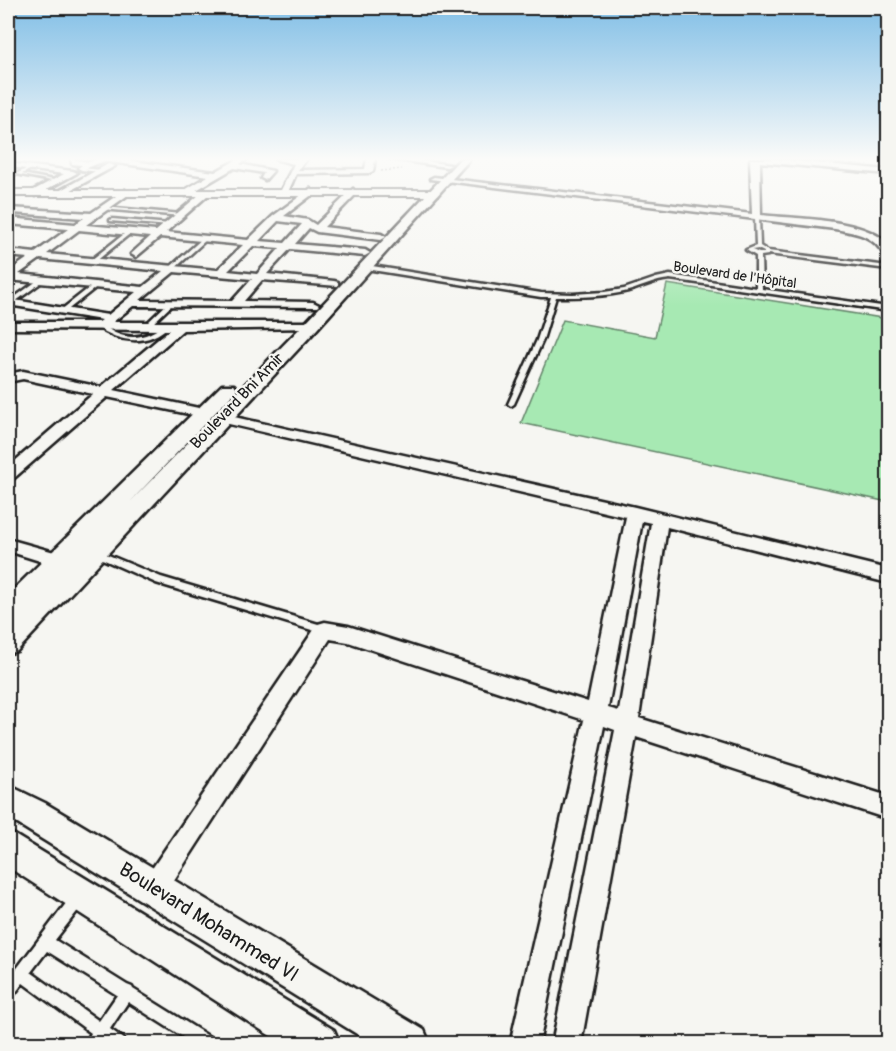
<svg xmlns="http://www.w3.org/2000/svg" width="896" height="1051" viewBox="0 0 896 1051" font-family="Pangolin,sans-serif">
  <rect width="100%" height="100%" fill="#f6f6f2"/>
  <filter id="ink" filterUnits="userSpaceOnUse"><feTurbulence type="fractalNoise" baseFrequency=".0167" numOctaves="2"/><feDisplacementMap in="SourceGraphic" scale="12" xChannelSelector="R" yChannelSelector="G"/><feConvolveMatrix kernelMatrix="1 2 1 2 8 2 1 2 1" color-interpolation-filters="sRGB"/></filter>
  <g filter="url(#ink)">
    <path fill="#a7e9b3" stroke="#628268" stroke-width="1.5" d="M667 284 888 319V502L521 423 563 320 655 337Z"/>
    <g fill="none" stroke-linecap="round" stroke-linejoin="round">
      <defs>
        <path id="service" d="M30 167 31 169 22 174 59 181 57 182 16 174Z
          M82 168 102 170 104 171 102 172 81 170Z
          M104 207 182 214 184 215 182 216 102 209V208Z
          M757 216 759 217 760 246 768 251 888 266V269L768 254V255L761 256 762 289 888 307V311L670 279C655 280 643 287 628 291 605 297 580 297 556 297L543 340 514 404 511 406 508 404 537 340 551 297H541L366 269 363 267 366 265 541 293 573 294 604 292 624 289 656 278 670 275 756 288V256L746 250 756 246 755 217ZM758 249 764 252V253H759L752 250Z
          M112 219 170 224 172 225 170 226 110 221V220Z
          M128 231 132 232 95 262H91V260Z
          M203 238 207 239 172 271H168V269Z
          M41 278 46 279 12 304H8V302Z
          M94 284 99 285 65 312H61V310Z
          M169 302 174 303 150 326H146V324Z
          M98 323C104 326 109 330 115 333 134 341 150 336 165 324L170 325C148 347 119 343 96 326L95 325Z
          M94 549 161 577 325 626 328 627 330 630 328 633 325 634 156 583 91 554 90 552 91 550Z
          M78 893 83 894 84 899 83 904 55 940 127 985 132 987 133 989 213 1039 215 1044H194L128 1002 110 1029 124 1039 126 1044H106L103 1041 101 1044H85L91 1033 23 983 13 996 8 998C8 985 8 976 18 967L73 894ZM47 951 117 995 99 1021 31 972Z"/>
        <path id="minor" d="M71 159 89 162 97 159H117L215 172 238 159H247L240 164 273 171 265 180 261 178 264 173 234 168 186 196 183 191 208 176 104 161 82 170 78 168 82 165 72 164Z
          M275 159H307L298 170 365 169 367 159H375L373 171 369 173 296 174 288 192 284 195 280 192 294 164Z
          M390 159H412L451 165 447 167Z
          M750 159H775L888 170V174L760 162 761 215C795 219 865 218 888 244V256L884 255C873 235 857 233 835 229L430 179 434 177 752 214Z
          M8 163 73 171 77 173 35 196 32 191 64 174 11 167Z
          M108 164 115 166 64 194 57 192Z
          M310 189 313 194 284 216 308 220 316 225 353 189 356 194 324 227 381 234 386 237 381 240 317 232 309 228 295 244 365 250 370 253 365 256 290 249 267 274 334 281 338 282V286L262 280 244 301 313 302 319 305 317 307 133 306 113 322H311L315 324V328L183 330 114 390 208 410V416L203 417 107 397 13 479 8 480V467L93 394 23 379 8 382V374L23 371 101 387 169 330 8 329V322H99L102 320 8 305V299L108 315 136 292 8 280V272L28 258 8 256V250L35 253 68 229 8 224V218L75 224 84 218 13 213 9 210 10 208 91 213 125 190 128 195 86 225 156 231 205 190 208 195 166 232 248 240 273 216ZM278 221 302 224 285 243 259 241ZM79 230 150 237 131 254 136 257 160 237 243 245 217 270 47 254ZM253 246 280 248 257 274 228 271ZM40 259 163 271 143 287 19 274ZM174 272 252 279 232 301 140 300Z
          M221 414 635 507 888 569V583L667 527 639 718 888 796V819L636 737 581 1044H552L615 730 604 726 539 1044H510L584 720 348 642 330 639 163 897 154 901 145 897 141 888 145 879 318 624 325 622 348 626 588 702 626 517 216 421V415ZM642 521 651 523 619 711 608 708Z
          M8 539 65 555 68 560 65 565 59 567 8 551Z"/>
        <path id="tertiary" d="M8 190H434L439 193 434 196H8Z"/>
        <path id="secondary" d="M460 159H470L317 329 17 651 8 654V626L14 620 8 621V595L222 385H234L237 389 234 393 129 503 305 323Z
          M8 785 45 803 424 1030 430 1044H373L8 818Z
          M8 831 334 1030 340 1044H283L8 867Z"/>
      </defs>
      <use href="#service" stroke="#1c1c1c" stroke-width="5"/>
      <use href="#minor" stroke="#1c1c1c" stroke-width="5"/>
      <use href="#tertiary" stroke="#1c1c1c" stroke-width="4"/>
      <use href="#secondary" stroke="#1c1c1c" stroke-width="5"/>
      <path stroke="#1c1c1c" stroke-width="1.5" stroke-dasharray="2 2" stroke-linecap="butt" d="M381 171 402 169"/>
      <use href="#service" fill="#f6f6f2" fill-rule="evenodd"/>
      <use href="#minor" fill="#f6f6f2" fill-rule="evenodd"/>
      <use href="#tertiary" fill="#f6f6f2" fill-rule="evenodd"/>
      <use href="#secondary" fill="#f6f6f2" fill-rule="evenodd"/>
    </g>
  </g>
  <linearGradient id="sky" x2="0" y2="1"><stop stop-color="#80bee6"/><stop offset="0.52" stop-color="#fbfbf9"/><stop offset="1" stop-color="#fbfbf9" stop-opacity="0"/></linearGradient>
  <rect width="896" height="306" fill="url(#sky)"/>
  <g text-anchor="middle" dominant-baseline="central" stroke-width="5" stroke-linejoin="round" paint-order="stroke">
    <g font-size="14" fill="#1c1c1c" stroke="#f6f6f2">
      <text transform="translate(735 275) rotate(8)">Boulevard de l'Hôpital</text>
    </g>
    <g font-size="16" fill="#1c1c1c" stroke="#f6f6f2">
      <text transform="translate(237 401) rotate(-46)">Boulevard Bni Amir</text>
    </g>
    <g font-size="20" fill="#1c1c1c" stroke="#f6f6f2">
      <text transform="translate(209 922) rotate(32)">Boulevard Mohammed VI</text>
    </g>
  </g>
  <rect width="896" height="1051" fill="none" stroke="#f6f6f2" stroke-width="30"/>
  <rect x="15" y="15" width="866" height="1021" fill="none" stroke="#1c1c1c" stroke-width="2" filter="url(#ink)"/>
</svg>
